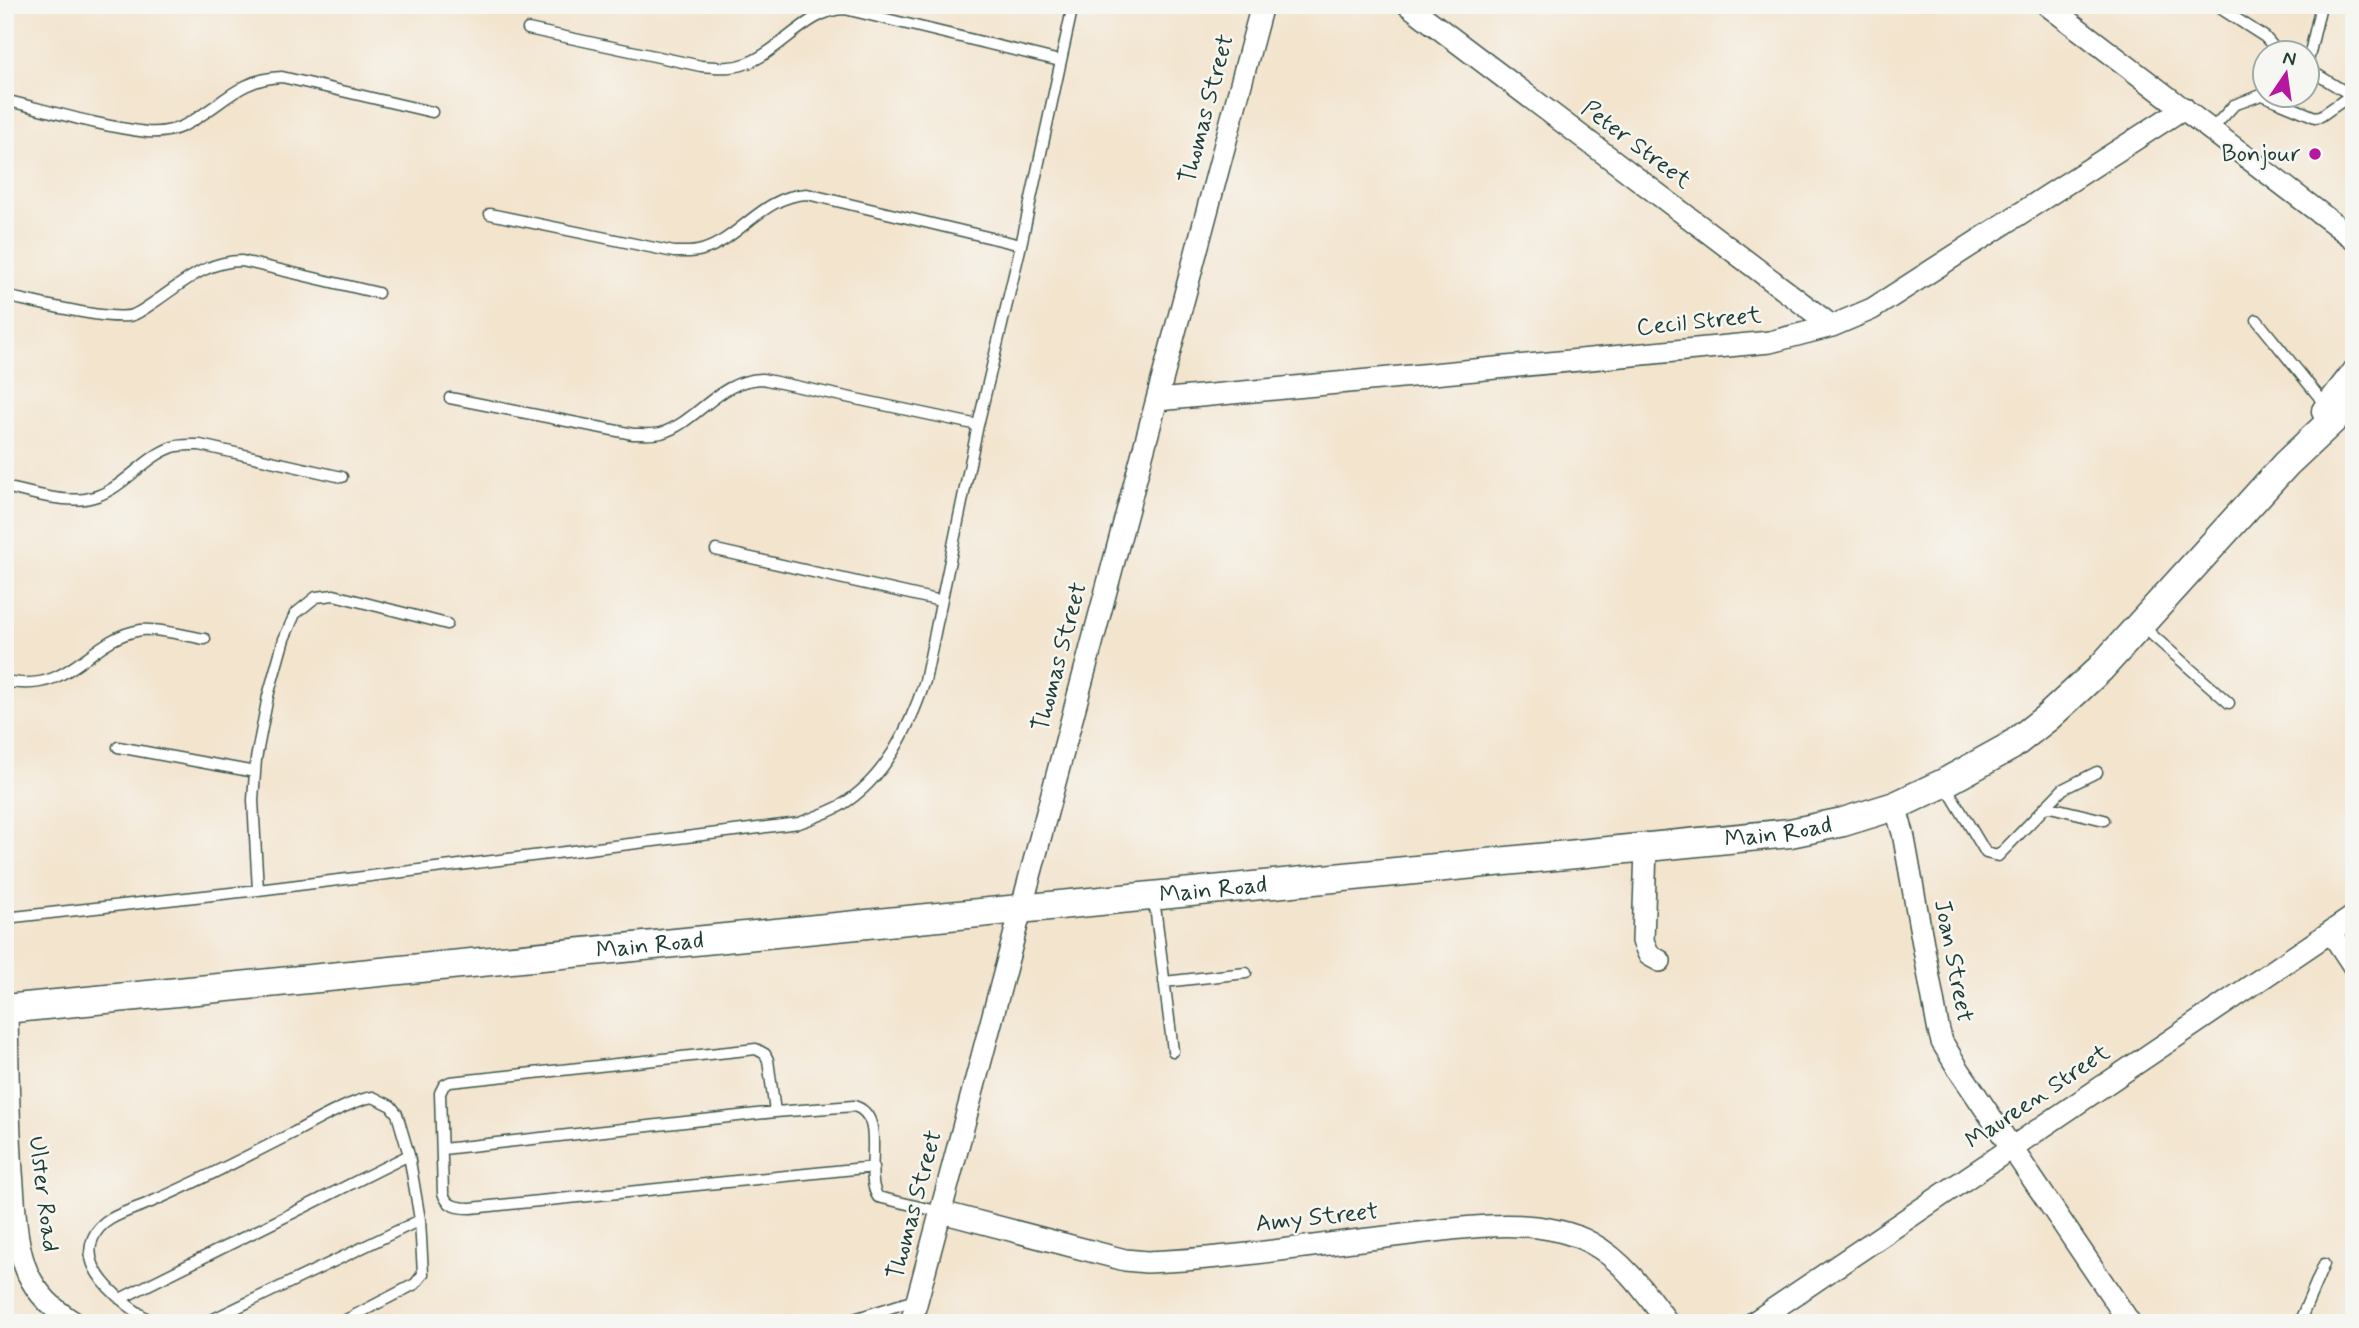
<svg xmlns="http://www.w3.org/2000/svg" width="2359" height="1328" viewBox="0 0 2359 1328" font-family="Mynerve,sans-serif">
  <rect width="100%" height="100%" fill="#f6f6f2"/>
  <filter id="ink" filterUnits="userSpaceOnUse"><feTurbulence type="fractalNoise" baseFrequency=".0143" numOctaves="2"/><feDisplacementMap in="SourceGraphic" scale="14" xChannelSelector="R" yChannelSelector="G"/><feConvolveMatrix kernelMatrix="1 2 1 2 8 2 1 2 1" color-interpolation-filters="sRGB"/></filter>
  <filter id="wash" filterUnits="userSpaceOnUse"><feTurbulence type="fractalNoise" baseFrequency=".00686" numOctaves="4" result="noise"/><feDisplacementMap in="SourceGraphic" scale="28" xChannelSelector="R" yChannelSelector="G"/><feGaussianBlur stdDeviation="1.57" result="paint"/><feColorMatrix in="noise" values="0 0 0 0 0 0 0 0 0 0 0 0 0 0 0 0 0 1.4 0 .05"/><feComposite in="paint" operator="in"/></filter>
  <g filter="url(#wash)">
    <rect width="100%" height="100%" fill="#f3e4ce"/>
  </g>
  <g filter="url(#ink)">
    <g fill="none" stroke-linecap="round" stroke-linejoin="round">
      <defs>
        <path id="service" d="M2215 5 2265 37 2278 52
          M528 29 701 66C716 67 731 69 745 64 780 52 808 9 845 9L1060 61
          M2308 69 2354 97
          M2306 70 2321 5
          M2262 95 2315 117 2321 116 2351 95
          M5 100C50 111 102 127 147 132 159 133 172 131 183 126 220 108 238 78 282 77L432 112
          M2212 129 2234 105 2264 94
          M490 214 674 252C684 252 693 253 702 250 740 239 762 196 807 194L1021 245
          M5 296C30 301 112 322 133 315 141 312 148 306 156 301 184 282 206 261 242 261L378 293
          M2257 320 2328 408
          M450 398 633 434C642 434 652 435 661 433 698 422 718 380 762 379L978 425
          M5 487C31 493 59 502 85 499 121 494 141 458 173 447 181 444 191 445 200 445L342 477
          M716 550 941 601
          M2142 626 2229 703
          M5 681C73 695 86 639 141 630 158 628 187 636 205 639
          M118 747 255 772
          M1944 783 1986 853 1998 856 2063 789 2097 772
          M2046 806 2104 820
          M258 890 253 800 256 759 268 696 284 639 295 614 316 597 334 595 447 624
          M1154 898 1173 1051
          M5 918 258 890 799 823C813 818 827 813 840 806 885 779 909 729 925 681L978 425 1021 245 1073 5
          M1164 982 1246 973
          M443 1149 775 1112
          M874 1167 471 1208C458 1208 447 1207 443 1193L440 1093 444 1085 450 1082 756 1049 765 1054 768 1060 775 1112 854 1106C889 1116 862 1174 878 1197L941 1212
          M120 1299 409 1155
          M154 1323C129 1308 78 1272 93 1238 102 1216 131 1211 151 1202 200 1181 247 1156 295 1132 315 1121 352 1100 373 1097L391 1106 397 1114 409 1155 420 1220 423 1274 415 1284 340 1323
          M205 1323 420 1220
          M830 1323 851 1320 918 1299
          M2299 1323 2324 1264"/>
        <path id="minor" d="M1408 5 1832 326
          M2047 5 2354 239
          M1158 400 1770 342 1832 326 1872 309 2184 108
          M1895 806 1903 833 1938 1027 1942 1042 1959 1070 2130 1323
          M1646 847 1643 941 1649 955 1660 961
          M2331 932 2354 967
          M7 1009C8 1068 8 1126 13 1185 15 1213 16 1247 28 1274 38 1295 55 1311 75 1323
          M941 1212 1125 1260 1147 1262C1226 1259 1307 1246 1386 1237 1448 1230 1533 1212 1591 1243 1624 1261 1646 1293 1668 1323
          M911 1323 1262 5
          M1753 1323 2354 916"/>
        <g id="secondary">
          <path d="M2326 411 2354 375"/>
          <path id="s1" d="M5 1009 1790 833 1843 822 1895 806 1944 783 2011 746 2048 717 2100 669 2286 464 2354 400"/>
        </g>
      </defs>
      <use href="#service" stroke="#3f564b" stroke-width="13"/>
      <use href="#minor" stroke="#3f564b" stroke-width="24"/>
      <use href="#secondary" stroke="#3f564b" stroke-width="31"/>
      <use href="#service" stroke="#fff" stroke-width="10"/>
      <use href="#minor" stroke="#fff" stroke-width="21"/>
      <use href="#secondary" stroke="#fff" stroke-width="28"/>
    </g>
  </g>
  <circle fill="#b5179e" stroke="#f6f6f2" stroke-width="2.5" cx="2315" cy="154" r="7"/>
  <g text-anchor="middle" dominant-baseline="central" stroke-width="5" stroke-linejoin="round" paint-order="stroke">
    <g font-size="24" fill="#1f3d34" stroke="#f6f6f2">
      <text transform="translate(1207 109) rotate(-75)">Thomas Street</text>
      <text transform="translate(1636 145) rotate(37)">Peter Street</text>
      <text transform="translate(1699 322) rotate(-6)">Cecil Street</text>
      <text transform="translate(1060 657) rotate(-75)">Thomas Street</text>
      <text stroke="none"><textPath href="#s1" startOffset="1782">Main Road</textPath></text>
      <text stroke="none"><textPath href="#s1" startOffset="1214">Main Road</textPath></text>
      <text stroke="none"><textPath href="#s1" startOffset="648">Main Road</textPath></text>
      <text transform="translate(1953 961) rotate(79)">Joan Street</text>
      <text transform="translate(2038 1097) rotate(-34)">Maureen Street</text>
      <text transform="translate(43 1194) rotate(83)">Ulster Road</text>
      <text transform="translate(915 1205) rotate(-75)">Thomas Street</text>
      <text transform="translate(1317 1218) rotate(-6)">Amy Street</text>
    </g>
    <g font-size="24" fill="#1f3d34" stroke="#f6f6f2" text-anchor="end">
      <text x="2301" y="154">Bonjour</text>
    </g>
  </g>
  <rect width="2359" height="1328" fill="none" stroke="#f6f6f2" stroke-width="28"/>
  <g transform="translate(2286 74) rotate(13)"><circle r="33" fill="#f6f6f2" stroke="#a0aca6" stroke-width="2"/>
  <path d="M0-5L12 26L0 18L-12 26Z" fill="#b5179e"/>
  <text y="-10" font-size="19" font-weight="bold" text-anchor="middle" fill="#1f3d34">N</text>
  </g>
</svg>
